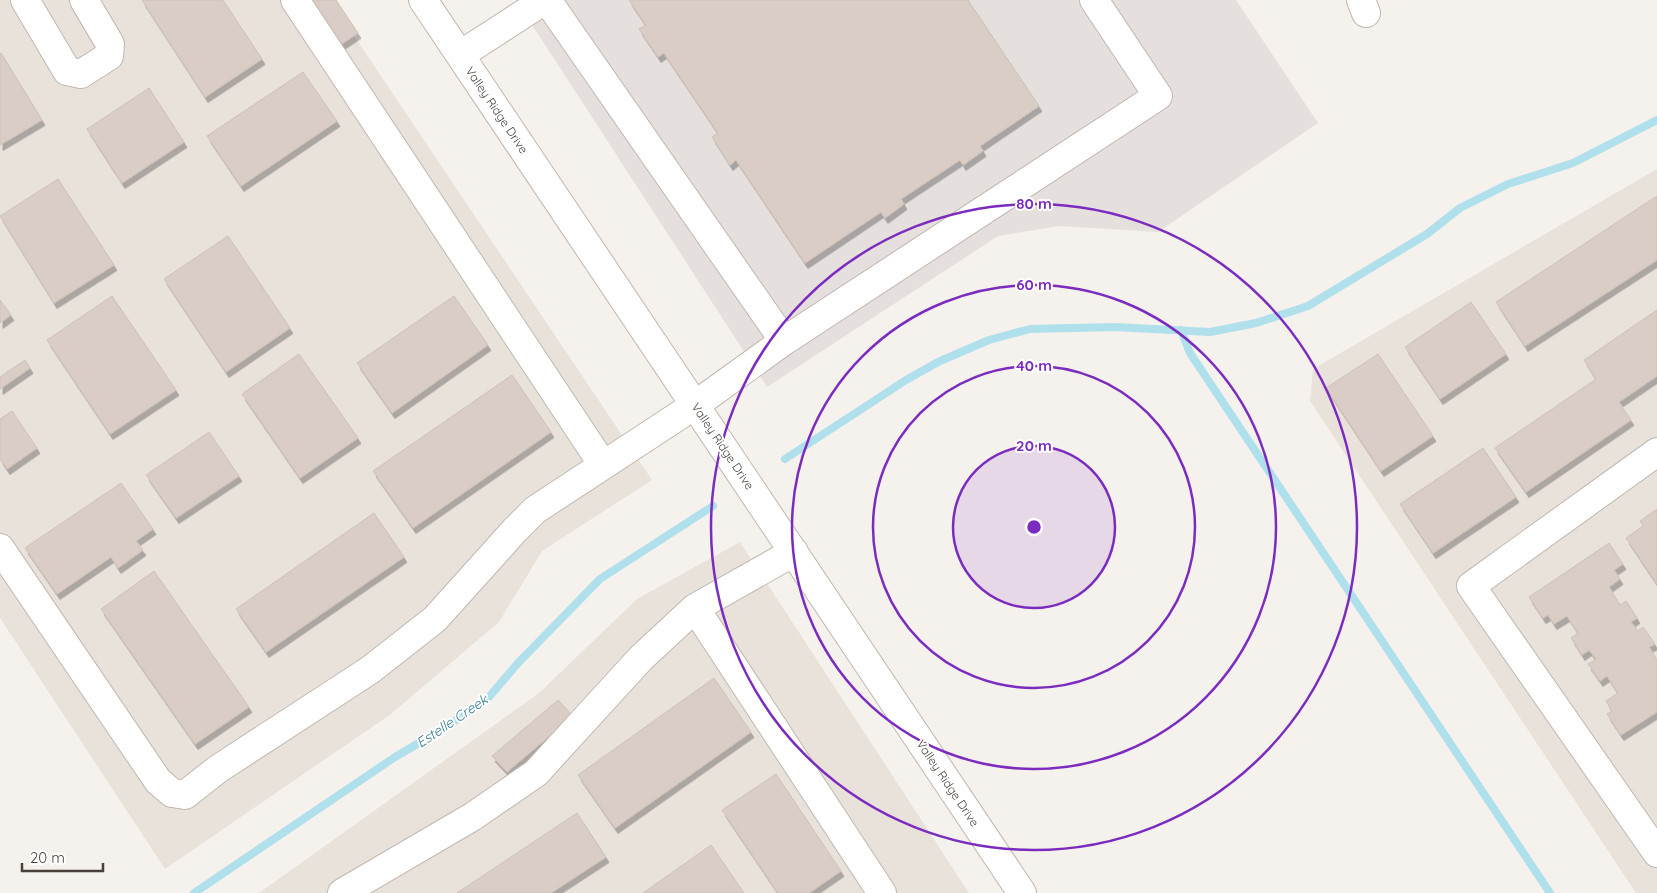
<svg xmlns="http://www.w3.org/2000/svg" width="1657" height="893" viewBox="0 0 1657 893" font-family="Quicksand,sans-serif">
  <defs>
    <filter id="shadow"><feDropShadow dx="3" dy="5.5" stdDeviation="0" flood-color="#0004"/></filter>
  </defs>
  <rect width="100%" height="100%" fill="#f5f1ed"/>
  <path fill="#e9e2db" d="M0 0H330L652 480 542 551 499 622 391 714 165 869 0 618Z
    M1657 169V893H1636L1310 401 1313 369Z
    M740 542 969 893H259L539 693 637 599Z"/>
  <path fill="#e5e0de" d="M516 0H1236L1318 123 1158 232 1060 226 998 236 767 387Z"/>
  <g fill="none" stroke-linecap="round" stroke-linejoin="round">
    <path stroke="#afe0ec" stroke-width="8" d="M1181 330 1190 353 1550 893
      M785 459 906 380 940 361 989 340 1030 329 1115 327 1210 332 1256 323 1308 306 1427 234 1460 208 1508 184 1573 163 1657 120
      M194 893 395 757 446 727 489 697 518 663 600 579 713 506"/>
  </g>
  <path fill="#d9cdc6" stroke="#d0c1b7" filter="url(#shadow)" d="M142 0H223L262 59 205 97Z
    M310 0H336L358 33 340 45Z
    M629 0H968L1039 106 980 146 983 151 963 165 960 160 901 199 904 204 885 218 881 212 805 263 736 160 730 165 712 137 718 133 664 53 658 57 639 29 646 25Z
    M1 53 42 120 0 145V54Z
    M303 72 337 121 241 186 207 136Z
    M149 88 184 142 122 183 87 129Z
    M58 179 114 265 54 303 0 216Z
    M1657 196V260L1525 346 1496 302Z
    M228 236 290 328 226 372 164 279Z
    M112 296 176 390 110 434 47 340Z
    M454 296 488 345 392 413 357 363Z
    M0 300 11 315 0 323Z
    M1471 302 1506 354 1440 399 1405 347Z
    M1657 310V376L1619 402 1631 420 1526 492 1495 448 1596 379 1584 360Z
    M299 354 358 438 300 478 242 394Z
    M1378 354 1433 436 1381 471 1326 388Z
    M25 360 30 368 0 389V377Z
    M512 375 551 432 413 528 373 471Z
    M12 411 37 448 7 469 0 459V419Z
    M209 432 239 476 176 518 146 475Z
    M1483 448 1516 497 1433 553 1400 504Z
    M121 483 153 529 136 541 143 550 118 568 111 557 57 594 25 548Z
    M1657 509V584L1626 538 1643 526 1640 521Z
    M374 513 404 557 266 652 236 609Z
    M1609 543 1623 564 1614 570 1620 579 1609 587 1620 605 1626 601 1637 618 1631 622 1638 631 1643 627 1655 644 1649 647 1657 660V712L1621 735 1607 714 1612 711 1606 701 1618 693 1607 676 1600 681 1588 664 1596 659 1589 650 1582 655 1571 638 1578 633 1567 616 1554 624 1548 615 1543 618 1529 597Z
    M154 571 249 707 195 744 101 609Z
    M714 678 751 732 615 828 578 775Z
    M558 700 573 716 507 772 492 756Z
    M776 774 841 871 809 893H778L722 810Z
    M577 813 606 857 551 893H457Z
    M711 845 744 893H643Z"/>
  <g fill="none" stroke-linecap="round" stroke-linejoin="round">
    <defs>
      <path id="minor" d="M25 0 67 71 81 74 109 56 110 44 84 0
        M295 0 603 465
        M423 0 1022 893
        M547 0 784 341
        M1361 0 1366 13
        M460 55 545 0
        M1657 452 1471 586 1657 853
        M0 548 158 781 172 793 185 795 218 769 370 670 435 619 515 530 535 510 695 405 784 341 1158 96 1094 0
        M695 608 882 893
        M342 893 472 817 536 773 641 658 695 608 794 552"/>
    </defs>
    <use href="#minor" stroke="#c0b7b0" stroke-width="30"/>
    <use href="#minor" stroke="#fff" stroke-width="28"/>
  </g>
  <circle cx="1034" cy="527" r="81" fill="#7b2cbf" fill-opacity=".12"/>
  <g fill="none" stroke="#7b2cbf" stroke-width="2.5">
    <circle cx="1034" cy="527" r="81"/>
    <circle cx="1034" cy="527" r="161"/>
    <circle cx="1034" cy="527" r="242"/>
    <circle cx="1034" cy="527" r="323"/>
  </g>
  <g text-anchor="middle" dominant-baseline="central" stroke-width="4" stroke-linejoin="round" paint-order="stroke">
    <g font-size="12" fill="#49403a" stroke="#fff">
      <text transform="translate(497 110) rotate(56)">Valley Ridge Drive</text>
      <text transform="translate(723 446) rotate(56)">Valley Ridge Drive</text>
      <text transform="translate(948 783) rotate(56)">Valley Ridge Drive</text>
    </g>
    <g font-size="14" font-style="italic" fill="#337b8f" stroke="#fff">
      <text transform="translate(452 721) rotate(-34)">Estelle Creek</text>
    </g>
  </g>
  <circle cx="1034" cy="527" r="8" fill="#7b2cbf" stroke="#fff" stroke-width="2.5"/>
  <g font-size="15" text-anchor="middle" font-weight="bold" fill="#7b2cbf" stroke="#fff" stroke-width="4" stroke-linejoin="round" paint-order="stroke">
    <text x="1034" y="209">80 m</text>
    <text x="1034" y="290">60 m</text>
    <text x="1034" y="371">40 m</text>
    <text x="1034" y="451">20 m</text>
  </g>
  <path d="M22 863v8h81v-8" fill="none" stroke="#49403a" stroke-width="2.5"/>
  <text x="30" y="863" font-size="15" fill="#49403a" stroke="#ffffff" stroke-width="4" paint-order="stroke">20 m</text>
</svg>
